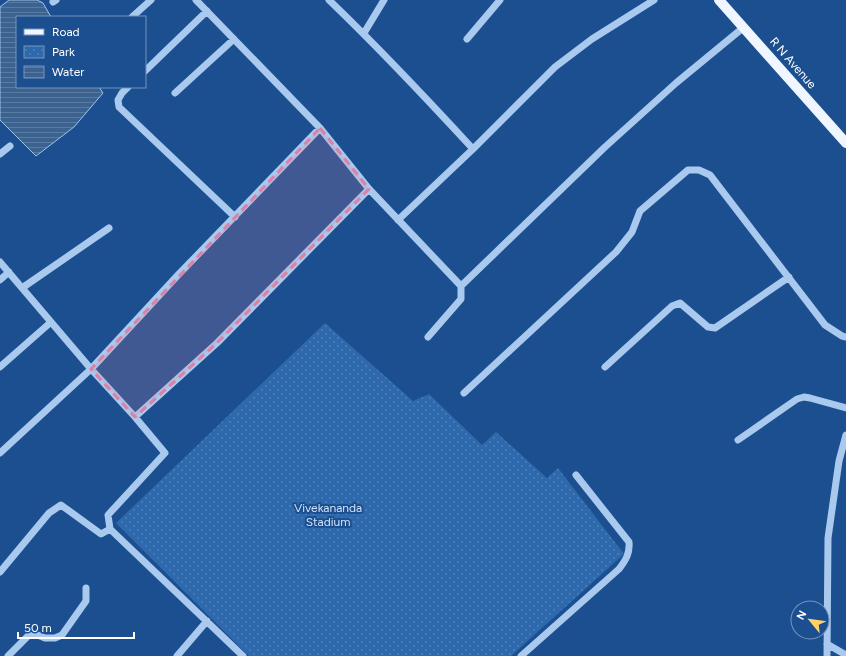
<svg xmlns="http://www.w3.org/2000/svg" width="846" height="656" viewBox="0 0 846 656" font-family="Figtree,sans-serif">
  <defs>
    <pattern id="park-dots" width="8" height="8" patternUnits="userSpaceOnUse"><rect width="8" height="8" fill="#2e69ad"/><path d="M2 2h.1M6 6h.1" fill="none" stroke="#4d80b9" stroke-width="1.8" stroke-linecap="round"/></pattern>
    <pattern id="water-rules" width="6" height="5" patternUnits="userSpaceOnUse"><rect width="6" height="5" fill="#3c6290"/><path d="M0 2.5h6" fill="none" stroke="#597aa1"/></pattern>
  </defs>
  <rect width="100%" height="100%" fill="#1b4f8f"/>
  <path fill="url(#park-dots)" d="M325 323 413 401 429 394 482 445 496 432 547 478 558 468 624 554 511 656H249L116 523Z"/>
  <path fill="url(#water-rules)" stroke="#9cc4f0" d="M9 0H37L43 3 51 17H17V87H99L103 93 74 127 36 156 0 120V7Z"/>
  <g fill="none" stroke-linecap="round" stroke-linejoin="round">
    <path stroke="#a9c9ee" stroke-width="7" d="M196 0 320 128 369 189 461 286V299L428 337
      M329 0C379 48 426 98 473 149
      M53 2 56 0
      M132 17 151 0
      M364 33 384 0
      M467 39 500 0
      M145 71 207 11
      M128 87 122 93 118 100 119 107 235 217
      M175 93 234 39
      M0 154 10 146
      M398 220 473 149 555 67 592 39 654 0
      M0 262 91 369 135 417 165 453 108 515 110 529 243 656
      M0 280 9 272
      M461 286 605 147 676 83 744 27
      M22 288 109 228
      M0 367 51 322
      M605 367 672 306 680 303 708 327 715 328 789 277
      M464 393 616 252 632 232 640 211 688 170H699L710 175 825 325 842 336 846 337
      M135 417 217 343 369 189
      M738 440 797 399 804 397 810 398 846 408
      M0 453 91 369 178 275 320 128
      M0 572 49 513 61 505 101 534 110 529
      M827 644 846 655
      M8 656 28 636 35 634 45 638H55L62 635 86 601V588
      M177 656 207 621
      M521 656 619 569C626 560 630 553 629 542L576 475
      M827 656 828 538 839 461 846 435"/>
    <path stroke="#f0f6ff" stroke-width="10" d="M719 0 846 143"/>
  </g>
  <path fill="#dd80a5" fill-opacity="0.2" stroke="#dd80a5" stroke-width="3" stroke-dasharray="8 5" stroke-linejoin="round" d="M320 128 369 189 217 343 135 417 91 369Z"/>
  <g text-anchor="middle" dominant-baseline="central" stroke-width="4" stroke-linejoin="round" paint-order="stroke">
    <g font-size="12" fill="#fff" stroke="#1b4f8f">
      <text transform="translate(793 63) rotate(49)">R N Avenue</text>
    </g>
    <g font-size="12" fill="#cfe3fa" stroke="#1b4f8f">
      <text x="328" y="508">Vivekananda<tspan x="328" dy="14">Stadium</tspan></text>
    </g>
  </g>
  <rect x="16" y="16" width="130" height="72" fill="#1b4f8f" stroke="#7695bc"/>
  <rect x="24" y="29" width="20" height="6" fill="#f0f6ff" stroke="#7695bc"/>
  <text x="52" y="36" font-size="12" fill="#ffffff">Road</text>
  <rect x="24" y="46" width="20" height="12" fill="url(#park-dots)" stroke="#7695bc"/>
  <text x="52" y="56" font-size="12" fill="#ffffff">Park</text>
  <rect x="24" y="66" width="20" height="12" fill="url(#water-rules)" stroke="#7695bc"/>
  <text x="52" y="76" font-size="12" fill="#ffffff">Water</text>
  <g transform="translate(810 620) rotate(299)"><circle r="19" fill="#1b4f8f" stroke="#7695bc"/>
  <path d="M0-3L7 15L0 10L-7 15Z" fill="#ffd166"/>
  <text y="-6" font-size="11" font-weight="bold" text-anchor="middle" fill="#ffffff">N</text>
  </g>
  <path d="M18 632v6h116v-6" fill="none" stroke="#ffffff" stroke-width="2"/>
  <text x="24" y="632" font-size="12" fill="#ffffff" stroke="#1b4f8f" stroke-width="3" paint-order="stroke">50 m</text>
</svg>
